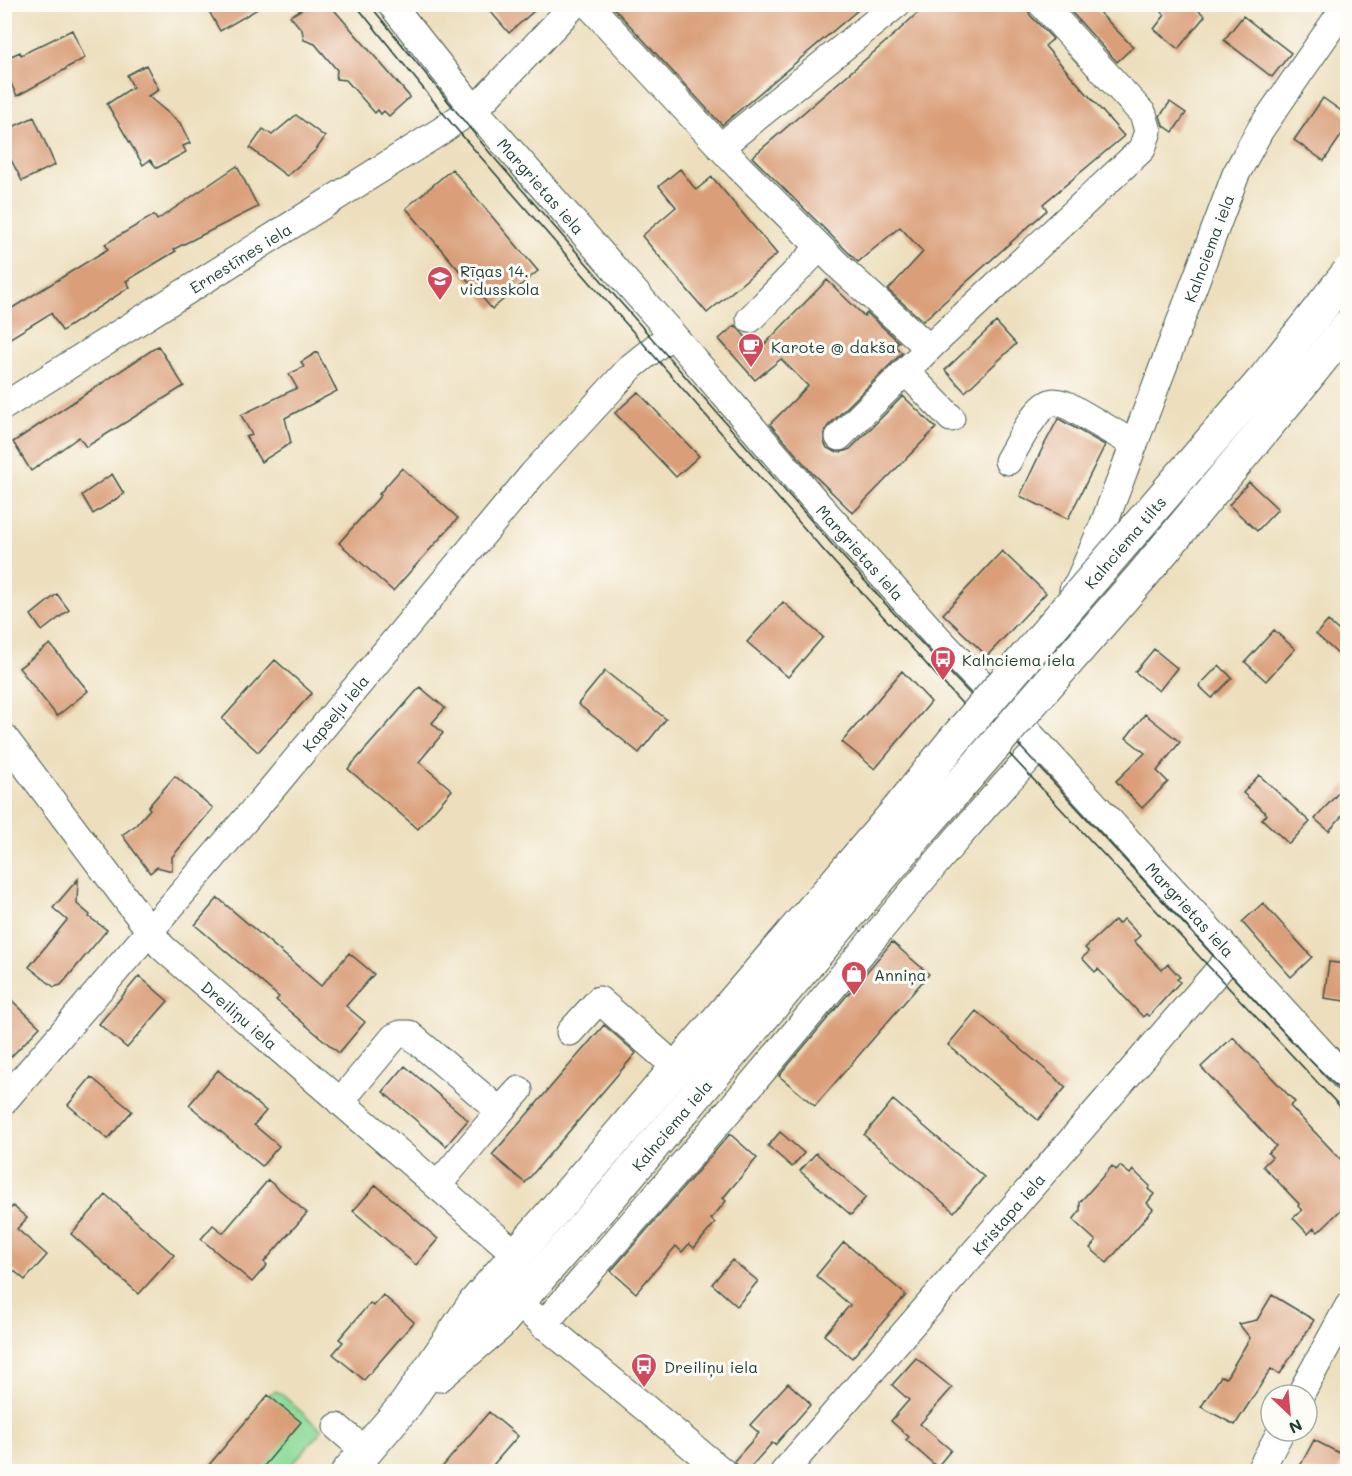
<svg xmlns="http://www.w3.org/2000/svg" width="1352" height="1476" viewBox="0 0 1352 1476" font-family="Mali,sans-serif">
  <rect width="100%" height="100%" fill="#fdfcf7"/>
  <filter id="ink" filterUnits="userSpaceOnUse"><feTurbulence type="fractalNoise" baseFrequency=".0167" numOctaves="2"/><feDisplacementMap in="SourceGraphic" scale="12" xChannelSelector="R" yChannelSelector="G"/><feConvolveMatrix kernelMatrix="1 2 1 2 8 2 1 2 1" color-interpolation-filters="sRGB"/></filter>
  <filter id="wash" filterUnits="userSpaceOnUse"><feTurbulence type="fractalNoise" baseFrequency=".008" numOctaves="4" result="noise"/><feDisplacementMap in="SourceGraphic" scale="24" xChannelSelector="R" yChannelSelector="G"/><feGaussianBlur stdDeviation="1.35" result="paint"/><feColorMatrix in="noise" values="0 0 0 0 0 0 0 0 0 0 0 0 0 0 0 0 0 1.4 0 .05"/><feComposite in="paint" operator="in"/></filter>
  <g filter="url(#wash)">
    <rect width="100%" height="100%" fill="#eddfbd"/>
    <path fill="#8dda98" stroke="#568c66" stroke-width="1.5" d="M275 1391 280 1393 322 1430 286 1471H264L261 1469 268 1395Z"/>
    <g id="blocks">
      <path fill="#da9f79" d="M205 4H266L220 31Z
        M311 4H329L410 97 389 116 384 111 381 114 378 110 375 113 346 80 336 79 337 70 315 44 304 40 302 30 290 16Z
        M484 4H542L509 33Z
        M610 4H865L722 125Z
        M927 4H1027V8L1030 15 1053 39 1045 46 1124 136 1043 204 1047 210 923 321 888 290 923 252 900 227 858 262 752 157 896 33Z
        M1064 4H1091L1133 47 1117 62Z
        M1152 4H1191L1205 16 1178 49 1154 29 1165 15Z
        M1243 16 1291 53 1272 77 1224 40Z
        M72 30 85 58 66 68V69L17 96 4 69V59L20 52 21 55Z
        M146 65 159 90 148 96 180 123 190 143 183 146 186 152 157 168 150 160 143 165 107 104 133 87 127 75Z
        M1323 98 1347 115V127L1324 161 1294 140Z
        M1170 102 1186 113 1173 132 1163 125 1160 116Z
        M296 115 325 137 316 150 287 176 250 148 263 129 272 135Z
        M34 117 55 165 22 181 4 146V131Z
        M237 166 258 207 174 249 176 251 126 281 130 287 62 331 51 313 4 342V313L108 249 105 244 154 215 157 220Z
        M452 169 538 271 492 309 406 208Z
        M680 169 696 190 712 177 777 254 707 313 642 236 676 207 659 186Z
        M827 280 864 316 867 313 899 342 895 346 902 353 828 426 824 433V442L827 448 835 452H842L850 449 903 396 936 428 853 513 812 473 770 424 808 386 781 359 755 380 719 339 735 325 758 351Z
        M996 322 1016 344 965 392 945 370Z
        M158 346 184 386 86 447 79 437 31 471 13 442Z
        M317 352 337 391 285 418 291 443 261 462 246 437 252 435 241 415 297 388 289 374 304 367 301 362Z
        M638 392 699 456 676 477 615 413Z
        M1059 419 1105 445 1068 519 1020 496 1043 447 1058 419Z
        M402 468 458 518 393 591 339 543 381 495 379 494Z
        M112 474 124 494 93 514 82 495Z
        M1249 482 1278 509 1257 531 1229 505Z
        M1002 551 1046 593 987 656 943 614Z
        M57 594 69 610 42 631 31 615Z
        M783 602 823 637 788 677 747 642Z
        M1328 621 1347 638V647L1340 656 1316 634Z
        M1274 630 1295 649 1266 681 1245 662Z
        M50 644 88 691 57 716 19 668Z
        M1154 649 1177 668 1159 691 1135 672Z
        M275 660 312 693 258 752 222 719Z
        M1219 665 1232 678 1212 698 1199 686Z
        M605 671 666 719 639 753 578 704Z
        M902 671 931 702 875 769 842 742Z
        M420 687 445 708 432 723 443 733 419 762 452 790 418 829 348 769Z
        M1145 714 1180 742 1157 771 1168 782 1142 808 1116 781 1145 753 1126 738Z
        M1259 775 1310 822 1289 844 1262 819 1267 814 1243 793Z
        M175 776 213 808 172 857V871L157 867 150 873 122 835 136 825 150 809 148 807Z
        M1347 783V810L1329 831 1315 819Z
        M78 879 77 904 90 915 89 917 107 930 61 985 54 987 29 967 67 920 53 908Z
        M218 898 321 986 349 953 374 974 346 1006 365 1022 339 1053 276 1000 279 997 195 925Z
        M1263 903 1312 957 1291 977 1242 922Z
        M1124 919 1140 936 1134 941 1162 970 1168 964 1180 977 1177 979 1180 982 1149 1016 1146 1014 1143 1017 1098 969 1095 972 1082 958 1089 952 1085 948 1115 920 1118 924Z
        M892 942 929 974 815 1106 779 1076Z
        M1329 962 1347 964V980L1345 1001 1324 998Z
        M139 976 168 1001 127 1048 99 1024Z
        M4 993 40 1027 4 1064Z
        M976 1011 1066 1087 1038 1120 948 1045Z
        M604 1025 636 1053 525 1183 492 1155Z
        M1233 1037 1295 1102 1290 1106 1347 1166V1204L1318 1232 1314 1228 1308 1234 1293 1218 1302 1210 1298 1206 1299 1204 1263 1166 1272 1157 1268 1153 1276 1146 1201 1067Z
        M405 1066 468 1120 446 1146 383 1092Z
        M218 1070 266 1111 254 1125 279 1146 262 1166 189 1105Z
        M91 1077 132 1111 108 1139 68 1105Z
        M893 1100 984 1177 954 1212 864 1135Z
        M780 1132 804 1153 792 1167 768 1146Z
        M730 1134 757 1158 723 1198 726 1201 711 1219 715 1223 694 1248 689 1244 682 1252 676 1246 636 1293 611 1271Z
        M816 1153 866 1197 851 1215 800 1171Z
        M1112 1166 1116 1170 1120 1166 1130 1174 1133 1170 1150 1186 1148 1189 1154 1194 1147 1203 1153 1209 1107 1263 1090 1248 1096 1241 1073 1220 1080 1211V1202Z
        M268 1180 307 1213 264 1262 267 1265 252 1282 201 1239 213 1225 223 1233Z
        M376 1185 438 1239 416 1265 353 1211Z
        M106 1195 174 1255 139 1294 71 1234Z
        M13 1206 27 1218 17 1229 47 1255 25 1280 7 1265 4 1260V1216Z
        M844 1242 906 1295 852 1358 824 1335 850 1305 816 1276Z
        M732 1260 758 1281 737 1306 712 1284Z
        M383 1295 414 1322 364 1380 333 1354 343 1342 339 1339 370 1303 373 1306Z
        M1272 1295 1314 1320 1280 1374 1271 1369 1235 1425 1201 1407 1221 1376 1226 1378 1250 1338 1239 1324 1257 1320Z
        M916 1358 952 1388 920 1424 951 1450 937 1467 906 1440 909 1437 891 1421 909 1400 892 1385Z
        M788 1383 809 1402H808L810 1405 775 1445 772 1443 746 1472H742L734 1461 759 1433 750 1425Z
        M268 1395 301 1422 259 1472H203Z
        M489 1412 518 1436 487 1472H438Z
        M1314 1440 1345 1456 1337 1472H1297Z"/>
    </g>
  </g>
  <g filter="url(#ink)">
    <use href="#blocks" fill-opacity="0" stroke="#3e5549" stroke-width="1.5"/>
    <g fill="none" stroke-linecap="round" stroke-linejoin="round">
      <defs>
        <g id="minor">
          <path id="s1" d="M391 4 474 109 672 334 817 503 937 637 1041 746 1348 1081"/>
          <path d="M588 4 739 167 843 270 929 348"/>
          <path d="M720 147 897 4"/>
          <path d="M750 319 819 248"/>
          <path d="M906 372 951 418"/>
          <path id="s2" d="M4 406 441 131 482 102 575 4"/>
          <path d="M839 437 929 348 1142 149 1148 131 1143 114 1042 4"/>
          <path d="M1008 461C1017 446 1036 405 1053 402 1057 401 1063 404 1067 405L1134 444"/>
          <path id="s3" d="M1073 590 1079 581 1103 526 1236 174 1260 130 1347 4"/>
          <path id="s4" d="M4 737 162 947 516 1254"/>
          <path d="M570 1032 599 1000 662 1055"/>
          <path id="s5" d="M4 1101 275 785 532 475 632 366 672 334"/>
          <path d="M340 1102 394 1037 401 1034H409L500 1111 519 1090"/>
          <path d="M437 1186 500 1111"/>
          <path d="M530 1313 723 1472"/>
          <path d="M543 1325C632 1223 721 1122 807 1018 884 927 958 832 1041 746"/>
          <path d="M1300 1395 1348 1307"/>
          <path d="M337 1427 365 1451"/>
          <path id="s6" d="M784 1472 1231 956"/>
          <path d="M1259 1472 1281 1431"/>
        </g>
        <g id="major">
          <path id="s7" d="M439 1375 498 1325 609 1198 921 830"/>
          <path d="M348 1472 406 1404 474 1304 898 810"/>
        </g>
      </defs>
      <use href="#minor" stroke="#3e5549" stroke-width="29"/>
      <use href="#major" stroke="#3e5549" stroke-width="35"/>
      <use href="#minor" stroke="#fff" stroke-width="27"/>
      <use href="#major" stroke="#fff" stroke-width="33"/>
      <path stroke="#1f3d34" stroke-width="1.5" d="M355 4 452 124 825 552 956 697 1348 1115
        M369 4 490 153 836 549 909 630 1030 757 1300 1050 1348 1098"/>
      <defs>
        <g id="major-bridge">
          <path id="s8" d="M898 810 951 744 1265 378 1348 273"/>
          <path d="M921 830 1142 576 1295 392 1348 326"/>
        </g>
      </defs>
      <use href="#major-bridge" stroke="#3e5549" stroke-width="35" stroke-linecap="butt"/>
      <use href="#major-bridge" stroke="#fff" stroke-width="33"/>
    </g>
  </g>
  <defs>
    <symbol id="school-pin" viewBox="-11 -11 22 30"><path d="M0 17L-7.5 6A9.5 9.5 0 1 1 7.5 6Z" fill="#d1495b" stroke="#fdfcf7"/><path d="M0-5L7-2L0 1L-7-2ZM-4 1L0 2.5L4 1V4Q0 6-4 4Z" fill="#fff"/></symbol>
    <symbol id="cafe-pin" viewBox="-11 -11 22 30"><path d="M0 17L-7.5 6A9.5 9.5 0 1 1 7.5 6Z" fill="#d1495b" stroke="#fdfcf7"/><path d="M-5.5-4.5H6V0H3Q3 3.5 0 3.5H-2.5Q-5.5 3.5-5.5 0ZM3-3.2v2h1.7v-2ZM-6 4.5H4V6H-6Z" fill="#fff"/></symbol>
    <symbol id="bus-pin" viewBox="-11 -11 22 30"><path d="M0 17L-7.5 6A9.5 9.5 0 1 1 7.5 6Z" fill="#d1495b" stroke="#fdfcf7"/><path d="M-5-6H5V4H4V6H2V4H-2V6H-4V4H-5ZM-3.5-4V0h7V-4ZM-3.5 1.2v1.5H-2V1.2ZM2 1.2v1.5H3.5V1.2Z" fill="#fff"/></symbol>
    <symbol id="shop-pin" viewBox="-11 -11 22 30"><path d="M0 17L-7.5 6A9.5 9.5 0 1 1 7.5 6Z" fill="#d1495b" stroke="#fdfcf7"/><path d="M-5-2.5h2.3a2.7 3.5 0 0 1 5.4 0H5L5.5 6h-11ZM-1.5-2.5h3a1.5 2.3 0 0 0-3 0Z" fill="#fff"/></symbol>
  </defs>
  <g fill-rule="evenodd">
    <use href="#school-pin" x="425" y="264" width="30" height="40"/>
    <use href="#cafe-pin" x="736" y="331" width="30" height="40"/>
    <use href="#bus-pin" x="928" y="644" width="30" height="40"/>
    <use href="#shop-pin" x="839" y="959" width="30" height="40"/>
    <use href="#bus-pin" x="629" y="1351" width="30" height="40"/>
  </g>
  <g text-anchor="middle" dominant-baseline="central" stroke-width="6" stroke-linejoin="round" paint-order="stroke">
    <g font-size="16" fill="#1f3d34" stroke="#fdfcf7">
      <text stroke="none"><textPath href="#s1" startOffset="236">Margrietas iela</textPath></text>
      <text stroke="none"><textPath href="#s3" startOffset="368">Kalnciema iela</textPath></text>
      <text stroke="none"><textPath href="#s2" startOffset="279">Ernestīnes iela</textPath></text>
      <text stroke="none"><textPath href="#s8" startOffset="351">Kalnciema tilts</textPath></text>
      <text stroke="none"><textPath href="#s1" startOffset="722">Margrietas iela</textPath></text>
      <text stroke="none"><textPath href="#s5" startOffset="510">Kapseļu iela</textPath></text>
      <text stroke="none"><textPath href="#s1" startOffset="1208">Margrietas iela</textPath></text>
      <text stroke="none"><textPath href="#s4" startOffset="366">Dreiliņu iela</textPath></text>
      <text stroke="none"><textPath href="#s7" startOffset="342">Kalnciema iela</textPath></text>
      <text stroke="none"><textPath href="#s6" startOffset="342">Kristapa iela</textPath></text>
    </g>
    <g font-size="16" fill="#1f3d34" stroke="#fdfcf7" text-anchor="start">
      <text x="460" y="270">Rīgas 14.<tspan x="460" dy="18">vidusskola</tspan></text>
      <text x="771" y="346">Karote @ dakša</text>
      <text x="962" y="659">Kalnciema iela</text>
      <text x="874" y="974">Anniņa</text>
      <text x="664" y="1366">Dreiliņu iela</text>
    </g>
  </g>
  <rect width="1352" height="1476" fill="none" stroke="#fdfcf7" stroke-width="24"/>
  <g transform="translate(1289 1413) rotate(154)"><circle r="28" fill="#fdfcf7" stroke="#a4b0a9" stroke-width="1.5"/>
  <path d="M0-4.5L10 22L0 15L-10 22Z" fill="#d1495b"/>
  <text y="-9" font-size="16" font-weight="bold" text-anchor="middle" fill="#1f3d34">N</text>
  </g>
</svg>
